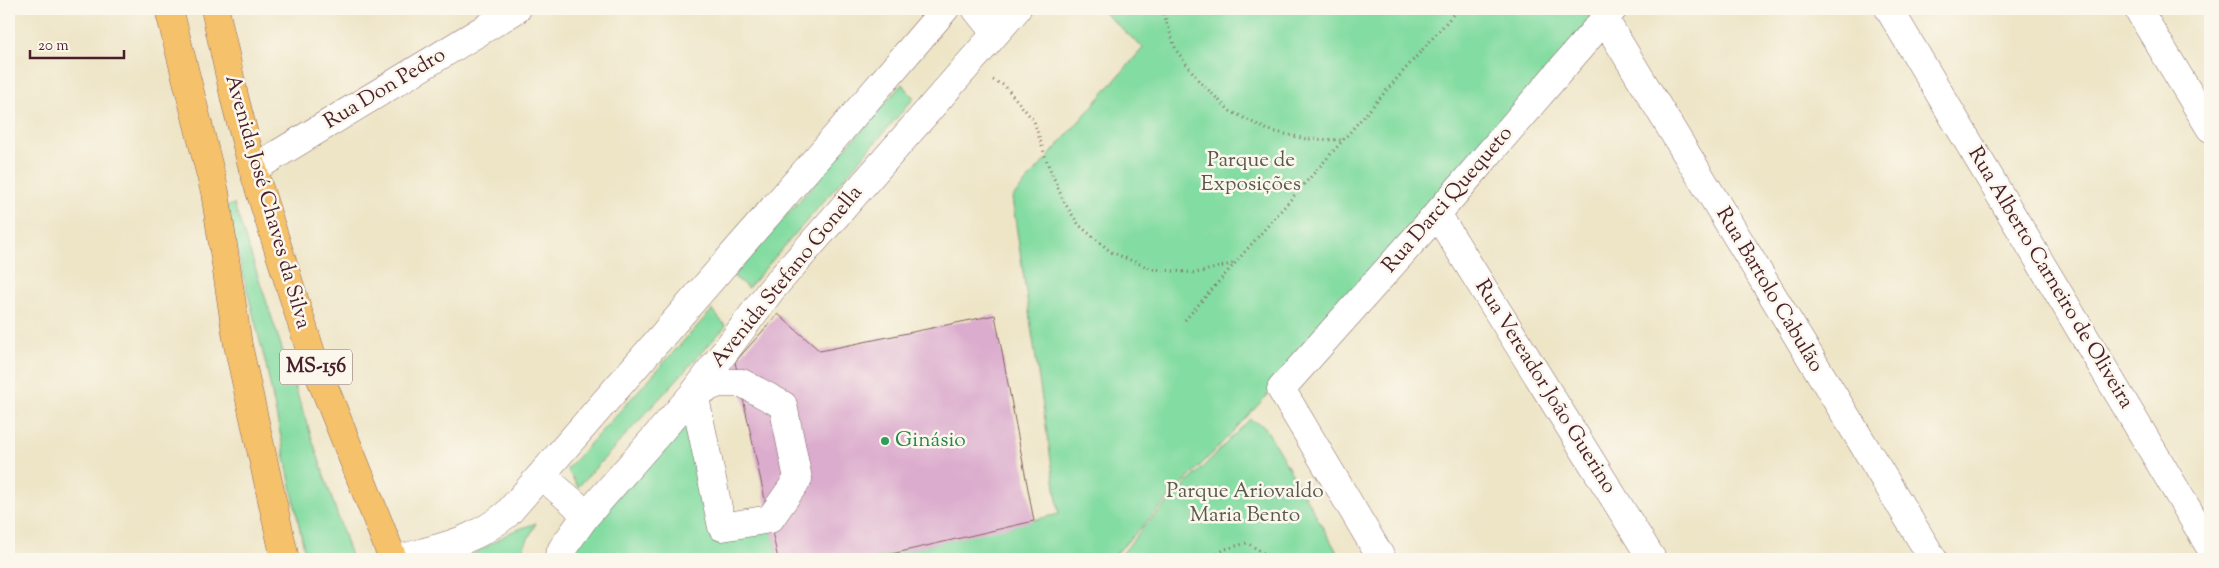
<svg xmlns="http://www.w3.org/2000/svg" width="2219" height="568" viewBox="0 0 2219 568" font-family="'Sorts Mill Goudy',serif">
  <rect width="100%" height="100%" fill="#fbf7ec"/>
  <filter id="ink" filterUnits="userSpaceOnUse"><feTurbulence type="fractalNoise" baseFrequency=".02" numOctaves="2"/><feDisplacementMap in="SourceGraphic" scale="10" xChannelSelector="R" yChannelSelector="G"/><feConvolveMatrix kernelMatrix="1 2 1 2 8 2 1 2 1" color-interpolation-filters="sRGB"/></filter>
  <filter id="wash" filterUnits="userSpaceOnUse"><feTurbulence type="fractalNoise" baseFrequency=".0096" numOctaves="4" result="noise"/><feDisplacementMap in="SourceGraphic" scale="20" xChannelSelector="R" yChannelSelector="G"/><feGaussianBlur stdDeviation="1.12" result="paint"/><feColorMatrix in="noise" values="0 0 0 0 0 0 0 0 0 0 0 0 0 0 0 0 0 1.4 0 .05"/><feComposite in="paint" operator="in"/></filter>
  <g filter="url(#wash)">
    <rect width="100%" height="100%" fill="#eee5c7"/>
    <path fill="#83dca1" stroke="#667e66" d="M1100 9H1599L1390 267 1111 559H869L1059 514 1012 198 1143 48Z
      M902 84 914 98 748 288 733 276Z
      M234 204 352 559H306L266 365 226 207Z
      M712 310 726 326 578 487 567 469Z
      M696 401 722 527 770 519 778 559H558Z
      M1250 419 1265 427 1341 559H1118L1142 529Z
      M536 523 518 559H465L511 532Z"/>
    <g id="blocks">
      <path fill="#dbaccd" d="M778 314 820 351 995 315 1034 521 870 559H778L735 362Z"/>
    </g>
  </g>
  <g filter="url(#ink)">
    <use href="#blocks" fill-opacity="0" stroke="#836462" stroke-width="1"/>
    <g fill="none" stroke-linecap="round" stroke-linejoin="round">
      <defs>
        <path id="minor" d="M976 9 995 33
          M1889 9 2210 547
          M2138 9 2210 128
          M1605 20 1933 559
          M253 169 517 9
          M1437 214 1652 559
          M719 383H742L783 405 798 479 770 519 722 527 694 393Z
          M541 475 575 504 585 517
          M399 559C441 547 471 543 507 514L837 135 945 9
          M558 559 562 549 585 517 694 393 771 290 1017 9
          M1382 559 1281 389 1437 214 1613 9"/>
        <path id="major" d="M169 9 215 192 238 345 285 559
          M215 9 235 100 253 169 313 359 393 559"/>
      </defs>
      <use href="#minor" stroke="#836462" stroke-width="29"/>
      <use href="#major" stroke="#836462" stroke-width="29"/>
      <path stroke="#836462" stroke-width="3" stroke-dasharray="1 4" stroke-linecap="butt" d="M1162 9 1176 50 1199 81 1230 111 1268 130 1306 139 1342 140
        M993 80 1005 86 1034 121 1047 162 1064 202 1079 225 1111 252 1152 269 1196 273 1235 263
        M1185 320 1458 9
        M1209 559 1225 549 1247 543 1274 559"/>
      <use href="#minor" stroke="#fff" stroke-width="28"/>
      <use href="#major" stroke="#f5c16b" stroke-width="28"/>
    </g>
  </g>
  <circle fill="#2e9e5b" stroke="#fbf7ec" stroke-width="2" cx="885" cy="441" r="5"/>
  <g text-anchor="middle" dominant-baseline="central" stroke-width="5" stroke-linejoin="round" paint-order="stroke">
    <rect fill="#fbf7ec" stroke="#7f6065" stroke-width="1" x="280" y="349.5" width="72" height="35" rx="4"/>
    <g font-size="20" font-weight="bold" fill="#4a1f2b">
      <text x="316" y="367">MS-156</text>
    </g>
    <g font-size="21" fill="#4a1f2b" stroke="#fbf7ec">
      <text transform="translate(385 89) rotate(-31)">Rua Don Pedro</text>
      <text transform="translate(1448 200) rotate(-49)">Rua Darci Quequeto</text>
      <text transform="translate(267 202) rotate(74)">Avenida José Chaves da Silva</text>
      <text transform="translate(787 277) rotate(-51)">Avenida Stefano Gonella</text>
      <text transform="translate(2050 278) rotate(59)">Rua Alberto Carneiro de Oliveira</text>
      <text transform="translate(1769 290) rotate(59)">Rua Bartolo Cabulão</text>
      <text transform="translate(1545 387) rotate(58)">Rua Vereador João Guerino</text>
    </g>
    <g font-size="21" fill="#5b584e" stroke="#fbf7ec">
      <text x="1251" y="161">Parque de<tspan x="1251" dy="24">Exposições</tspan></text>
      <text x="1245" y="492">Parque Ariovaldo<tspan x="1245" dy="24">Maria Bento</tspan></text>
    </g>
    <g font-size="21" fill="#27864d" stroke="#fbf7ec" text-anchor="start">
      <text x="895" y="441">Ginásio</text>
    </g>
  </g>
  <rect width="2219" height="568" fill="none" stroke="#fbf7ec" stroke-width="30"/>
  <path d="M30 50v8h94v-8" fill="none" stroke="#4a1f2b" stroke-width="2.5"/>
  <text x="38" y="50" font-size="15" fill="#4a1f2b" stroke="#fbf7ec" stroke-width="4" paint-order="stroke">20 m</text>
</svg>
